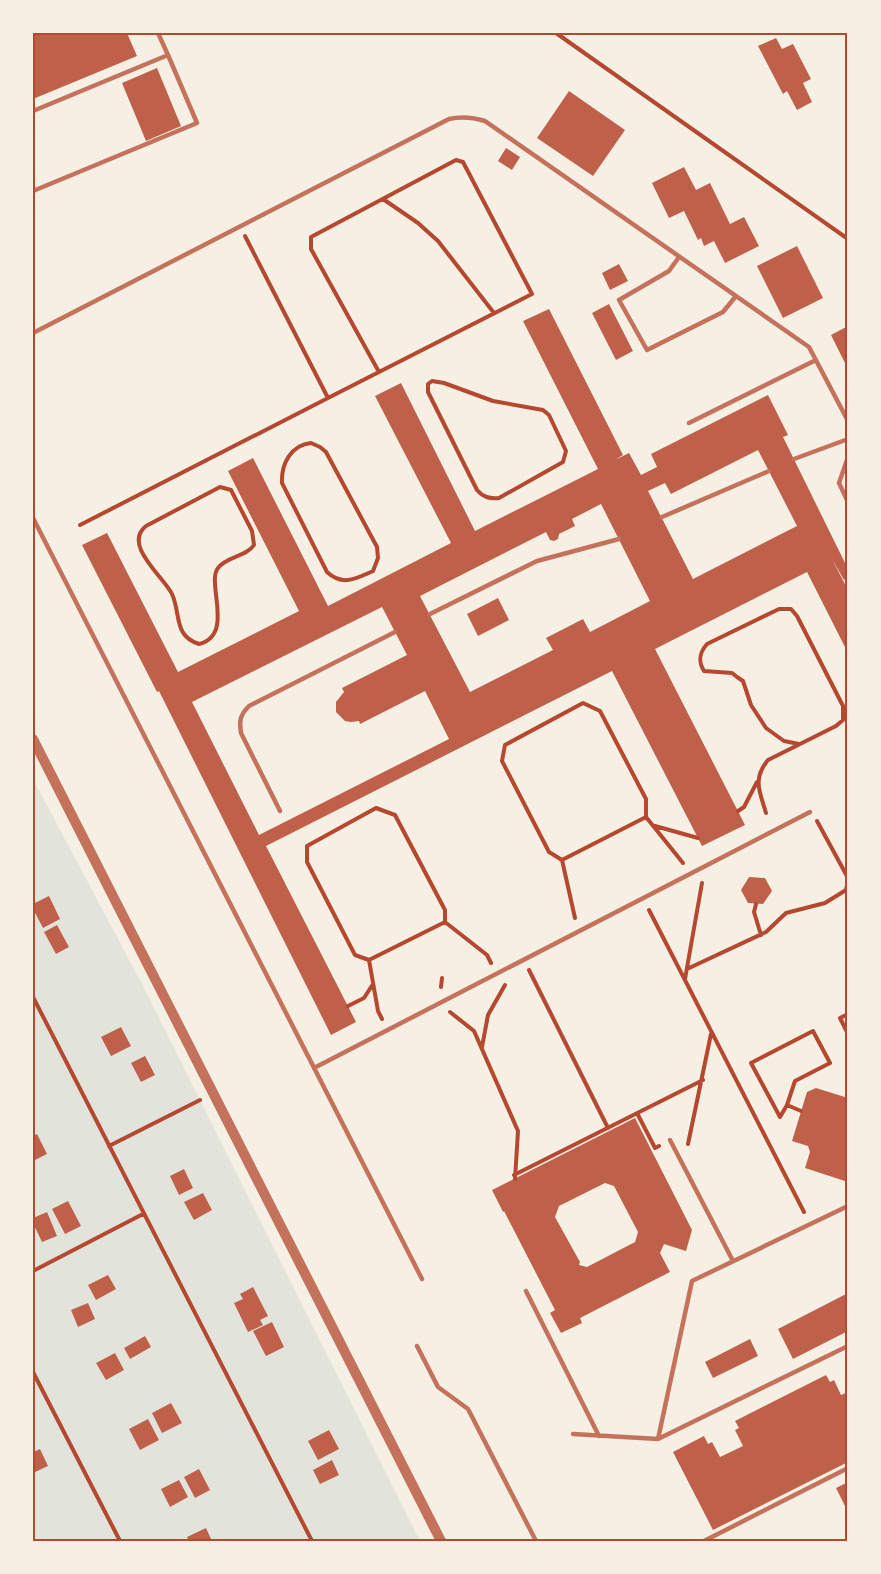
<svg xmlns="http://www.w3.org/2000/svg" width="881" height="1574" viewBox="0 0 881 1574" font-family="Overpass,sans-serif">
  <rect width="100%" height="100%" fill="#f6efe4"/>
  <path fill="#e2e4dc" d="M33 779 142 984 420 1541H33Z"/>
  <path fill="#bf614a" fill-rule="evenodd" d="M33 33H127L137 56 33 99Z
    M776 38 782 49 793 44 811 79 803 83 812 102 797 110 787 91 783 94 758 46Z
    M157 68 181 126 146 141 122 83Z
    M569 91 625 130 593 176 537 138Z
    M506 148 520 157 512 170 498 161Z
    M684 167 696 190 710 183 730 224 744 217 759 246 725 263 714 241 704 246 701 238 698 240 684 211 669 218 652 183Z
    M797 246 823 298 783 318 757 266Z
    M619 264 628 281 610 290 602 273Z
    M609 304 633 351 616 360 592 313Z
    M549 309 623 455 615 460 629 453 641 475 657 467 651 454 768 395 788 435 783 437 848 569V577L844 580 832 559 848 590V653L807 572 655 649 745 825 702 846 612 671 266 846 356 1022 331 1035 159 691 157 692 82 545 107 533 178 672 299 611 228 471 253 458 328 606 451 543 375 396 401 383 475 531 598 469 523 321ZM758 450 797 526 693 579 648 491 665 483 671 494ZM601 504 650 601 590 632 583 619 546 638 553 650 470 692 420 596 546 532 550 540 554 541 558 539 559 534 575 526 572 519ZM382 607 407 655 342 688 344 692 336 702V712L345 721 351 722 359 721 360 724 425 691 449 739 259 835 192 702Z
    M848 326V369L831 335Z
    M498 598 509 620 478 636 467 614Z
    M749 877 765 878 772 891 763 904 748 903 741 890Z
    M49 896 60 919 43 928 33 909V904Z
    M57 925 69 947 56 954 44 932Z
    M121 1027 131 1046 111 1056 101 1037Z
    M145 1056 155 1075 141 1082 131 1063Z
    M816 1088 848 1098V1182L805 1168 810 1152 808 1146 792 1141 807 1092Z
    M635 1118 692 1230 686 1251 664 1244 660 1253 670 1272 580 1318 582 1323 561 1333 550 1313 555 1310 504 1211 503 1212 492 1190ZM605 1183 614 1186 638 1232 635 1242 587 1267 579 1265 580 1262 555 1217 559 1206Z
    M37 1134 47 1154 33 1161V1136Z
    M184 1169 193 1188 179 1195 170 1176Z
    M203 1193 212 1210 194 1220 184 1202Z
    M68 1201 81 1226 65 1234 52 1209Z
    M47 1212 57 1236 42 1242 33 1223V1218Z
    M108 1275 116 1289 96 1300 88 1285Z
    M253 1287 268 1316 260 1320 263 1325 248 1332 234 1303 243 1299 240 1294Z
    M848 1293V1331L793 1359 778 1329Z
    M88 1303 95 1319 78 1327 71 1310Z
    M272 1322 284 1347 266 1356 253 1331Z
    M145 1336 151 1347 130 1359 124 1348Z
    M750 1339 758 1356 713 1378 705 1362Z
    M115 1353 124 1370 106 1380 96 1363Z
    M826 1375 830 1382 834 1380 841 1395 848 1392V1462L713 1530 673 1452 704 1436 708 1444 712 1442 720 1457 743 1446 735 1430 739 1428 735 1421Z
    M171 1403 182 1423 162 1433 152 1413Z
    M148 1419 159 1440 140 1450 129 1429Z
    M329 1430 339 1449 318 1460 308 1441Z
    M40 1449 48 1466 33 1473V1452Z
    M332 1460 339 1475 320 1484 313 1470Z
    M199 1469 210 1490 195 1498 184 1477Z
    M179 1480 188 1497 170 1507 161 1489Z
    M848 1482V1512L836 1488Z
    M206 1528 212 1541H189L187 1537Z"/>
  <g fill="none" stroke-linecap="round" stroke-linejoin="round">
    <path stroke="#b5482f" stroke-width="4" d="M556 33 848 239
      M383 199 418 223 438 241 494 313
      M245 236 328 398
      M432 381 444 383 493 401 543 410 549 415 566 451 563 462 499 498C489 499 483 497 477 490L428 392V384Z
      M311 443 320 447 326 452 377 547 378 558 373 571C357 578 343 587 327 572L282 483C281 464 291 445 311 443Z
      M220 487 231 490 252 531 254 545C246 557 227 556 218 568 206 583 235 635 199 644 173 636 181 613 172 594 164 577 122 545 146 526Z
      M80 525 328 398 532 294 463 162 456 160 311 237V249L379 372
      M738 811 744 807 757 782
      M766 813C760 792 752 779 768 760L836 726 843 720V706L797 616 791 609H779L707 644C699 653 698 661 704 671L732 673 737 677 743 681 751 705 766 728 784 741 799 744
      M646 817 683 863
      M817 821 848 878
      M655 826 698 838
      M562 860 646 817V799L600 711 583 703 505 745 502 761 549 852 562 860 575 918
      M756 904 754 912 761 935
      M649 910 804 1212
      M445 922 369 960 355 955 307 862V846L376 808 395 815 445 910V922L487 955 491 963
      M369 960 378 1011 382 1019
      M687 969 766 932 786 913 825 903 846 890 848 881
      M529 970 608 1128
      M685 979 702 883
      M441 987 442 978
      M33 997 312 1541
      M348 1006 364 998 373 984
      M450 1012 474 1031 518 1131 515 1179
      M848 1014 840 1018 848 1034
      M848 1036V1051
      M482 1047 488 1015 505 985
      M787 1105 780 1117 751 1063 813 1031 830 1063 795 1081 787 1105 801 1111
      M637 1113 655 1148 659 1146
      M688 1144 711 1034
      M109 1146 200 1100
      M514 1175 703 1080
      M33 1271 143 1214
      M33 1372 120 1541"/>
    <path stroke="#c5725c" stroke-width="4.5" d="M158 33 168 55
      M33 111 168 55 197 123 33 191
      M679 257 669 271 619 300 647 350 723 312 736 296
      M33 333 449 119C462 116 472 117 485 121L809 347 848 421
      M689 423 816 360
      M848 457 839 483 848 502
      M794 459 848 439
      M662 517 769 471
      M33 518 422 1279
      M430 614 537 561 619 539
      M280 811 241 733C239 721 240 715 249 706L395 632
      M314 1068 810 812
      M670 1140 733 1261
      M848 1206 692 1281 658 1439 848 1346
      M526 1291 599 1436
      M417 1346 438 1387 468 1409 536 1541
      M573 1434 658 1439
      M704 1541 848 1468"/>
    <path stroke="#c5725c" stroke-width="10" d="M33 739 441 1541"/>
  </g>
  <rect width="881" height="1574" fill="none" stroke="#f6efe4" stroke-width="69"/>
  <rect x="34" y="34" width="812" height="1506" fill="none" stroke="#b5482f" stroke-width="2"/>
</svg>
